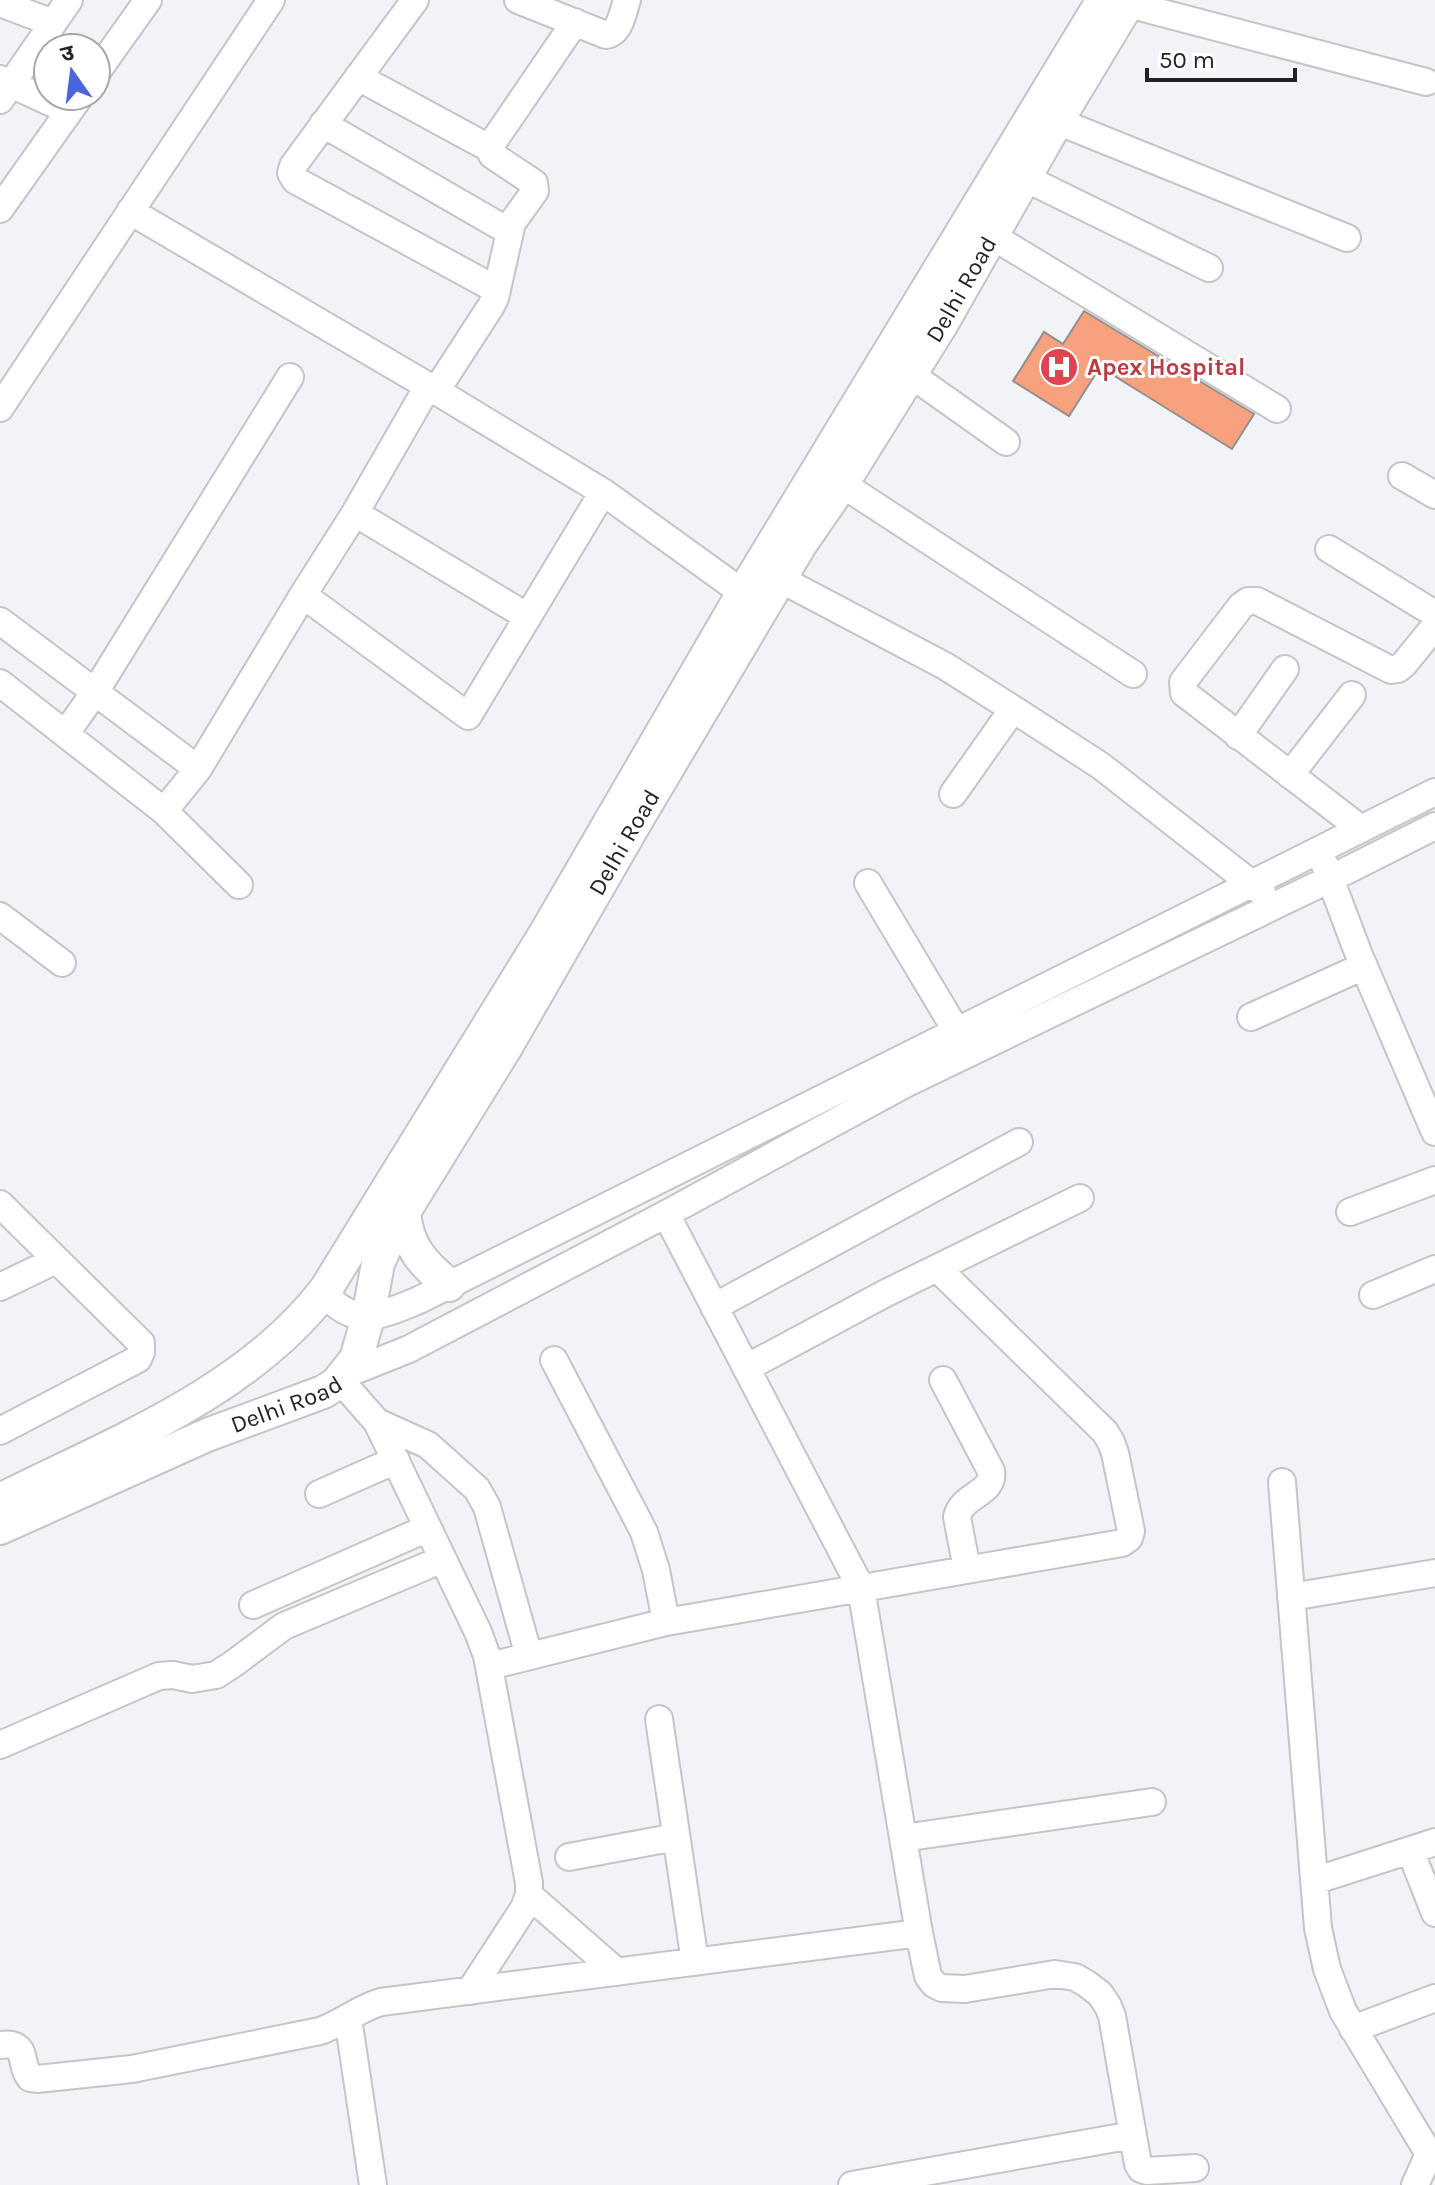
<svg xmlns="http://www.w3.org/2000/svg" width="1435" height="2185" viewBox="0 0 1435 2185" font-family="Karla,'Noto Sans Devanagari',sans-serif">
  <rect width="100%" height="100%" fill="#f2f3f6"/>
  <path fill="#f8a17f" stroke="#938f8e" stroke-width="2" d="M1084 311 1254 414 1232 449 1100 367 1069 416 1013 381 1044 332 1063 344Z"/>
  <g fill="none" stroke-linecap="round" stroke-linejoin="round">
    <defs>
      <path id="minor" d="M415 0 293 166 291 173 295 180 497 290
        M518 0 606 35C620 33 623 12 627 0
        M0 3 53 23
        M1128 4 1426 82
        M96 73 148 0
        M358 77 489 148
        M0 79 69 111
        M0 100 69 0
        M1057 121 1347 238
        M323 124 510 232
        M1025 178 1209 268
        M0 209 80 96
        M130 211 428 386 603 492 743 593 758 601
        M992 236 1277 409
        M910 374 1006 442
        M436 391 491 306 495 298 512 223 535 191 534 183 492 155 489 148 575 22
        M0 408 271 0
        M1402 476 1435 495
        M842 484 1133 674
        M355 513 528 617
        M1329 549 1435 614
        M765 571 945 666 1013 709 1101 766 1262 892
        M303 595 468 716 603 492
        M0 621 198 769
        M0 683 164 811 239 885
        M66 733 95 692 290 377
        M1238 736 1285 669
        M1290 775 1352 695
        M953 794 1013 709
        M164 811 198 769 303 595 355 513 428 386
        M1361 829 1184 693 1183 682 1241 606 1248 601H1257L1391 670 1398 669 1404 664 1435 626
        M1325 865 1359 955 1435 1132
        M868 883 957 1032
        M0 916 62 963
        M1251 1017 1364 966
        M0 1204 141 1343V1352L138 1359 0 1431
        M1350 1212 1435 1180
        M0 1287 56 1260
        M324 1292C354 1330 382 1315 419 1300L1435 792
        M1373 1295 1435 1269
        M714 1307 1019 1142
        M554 1360 644 1532 656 1570 666 1622
        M746 1368 886 1293 1080 1198
        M344 1375 409 1349 666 1214 905 1084 1330 879 1435 826
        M340 1380 377 1422 478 1632 487 1656 529 1883V1895L524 1908 470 1991
        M943 1380 991 1471C995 1494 962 1494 957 1517L967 1569
        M377 1422 428 1445 477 1489 487 1507 529 1656
        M1282 1482 1318 1928 1327 1969 1343 2011 1429 2154 1435 2160
        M319 1494 396 1460
        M1291 1597 1435 1573
        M253 1605 428 1528
        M490 1666 666 1622 1122 1543 1129 1538 1131 1531 1115 1453 1111 1442 1105 1432 937 1268
        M659 1719 695 1962
        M0 1745 159 1676 173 1675 192 1679 216 1675 233 1664 284 1626 443 1559
        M903 1838 1152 1802
        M1410 1850 1435 1913
        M569 1857 676 1837
        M1314 1881 1435 1842
        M529 1895 617 1972
        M919 1933 928 1976 934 1984 942 1988 965 1989 1055 1974 1075 1977 1087 1984 1100 1994 1108 2006 1112 2016 1138 2164 1141 2169 1147 2171 1195 2168
        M348 2018 373 2185
        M1353 2029 1435 1998
        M0 2045C30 2041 18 2063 30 2078L37 2079 132 2069 320 2031C341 2024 359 2008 381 2002L919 1933 861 1588 666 1214
        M852 2185 1133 2135
        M1415 2185 1429 2154"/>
      <g id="major">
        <path d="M404 1212C407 1247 423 1264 449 1285"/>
        <path d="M0 1500C112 1444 248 1392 326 1289L545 934 743 593 1103 0"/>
        <path id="s1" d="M0 1528 207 1435 323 1392 336 1384 356 1359 368 1318 378 1263 394 1228 506 1047 635 823 800 545 842 484 941 325 1057 121 1130 0"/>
      </g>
    </defs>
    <use href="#minor" stroke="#c4c5c8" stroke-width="30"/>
    <use href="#major" stroke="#c4c5c8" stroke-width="36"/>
    <use href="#minor" stroke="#fff" stroke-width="26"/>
    <use href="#major" stroke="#fff" stroke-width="32"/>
  </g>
  <defs>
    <symbol id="hospital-disc" viewBox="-11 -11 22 22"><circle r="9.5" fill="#e0444e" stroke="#fff"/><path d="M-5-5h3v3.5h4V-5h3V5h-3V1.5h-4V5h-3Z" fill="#fff"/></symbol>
  </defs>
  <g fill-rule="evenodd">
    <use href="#hospital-disc" x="1037" y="345" width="44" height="44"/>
  </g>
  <g text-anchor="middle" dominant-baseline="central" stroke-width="6" stroke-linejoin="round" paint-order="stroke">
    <g font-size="24" fill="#222324" stroke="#fff">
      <text stroke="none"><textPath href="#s1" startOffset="1632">Delhi Road</textPath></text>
      <text stroke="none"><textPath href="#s1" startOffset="984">Delhi Road</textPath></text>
      <text stroke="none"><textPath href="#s1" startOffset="312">Delhi Road</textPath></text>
    </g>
    <g font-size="24" font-weight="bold" fill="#be3a42" stroke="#fff" text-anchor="start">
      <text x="1087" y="367">Apex Hospital</text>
    </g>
  </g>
  <g transform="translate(72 72) rotate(346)"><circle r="38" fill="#ffffff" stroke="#a7a7a7" stroke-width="2"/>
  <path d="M0-6L14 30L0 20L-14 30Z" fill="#4c65da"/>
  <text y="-12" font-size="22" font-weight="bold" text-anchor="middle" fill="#222324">उ</text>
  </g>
  <path d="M1147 68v12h148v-12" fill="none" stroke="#222324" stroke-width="4"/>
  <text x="1159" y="68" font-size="24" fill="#222324" stroke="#ffffff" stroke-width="6" paint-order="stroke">50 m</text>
</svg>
